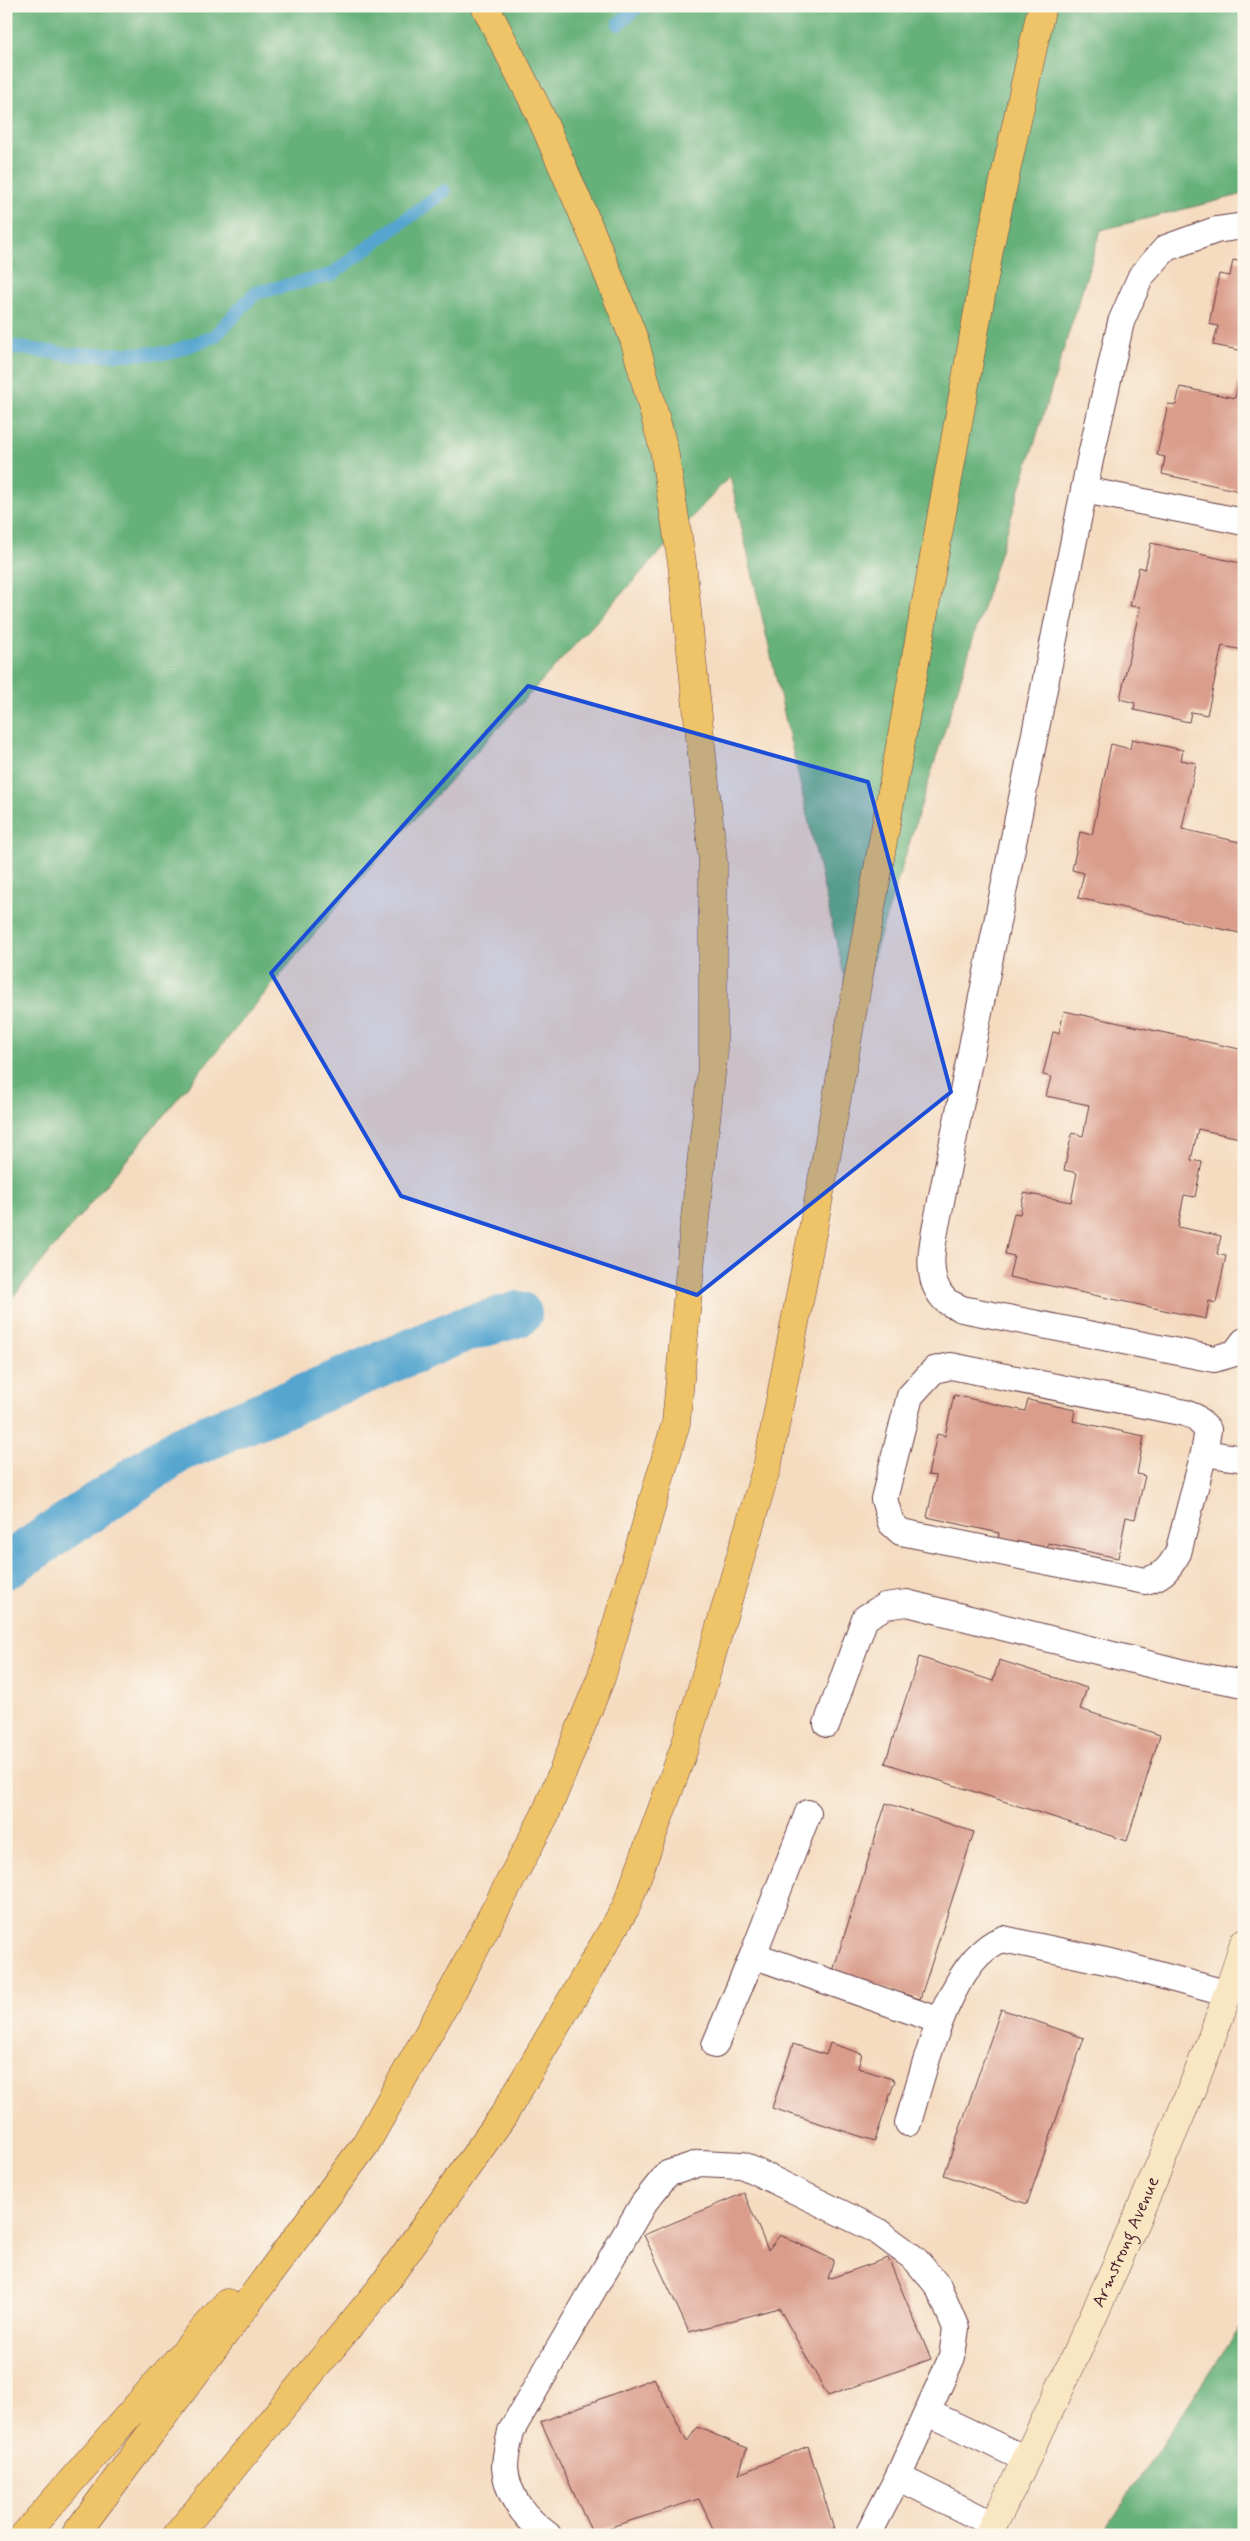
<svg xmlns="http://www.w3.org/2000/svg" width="1250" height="2541" viewBox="0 0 1250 2541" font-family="Mynerve,sans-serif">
  <rect width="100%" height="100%" fill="#fbf7ec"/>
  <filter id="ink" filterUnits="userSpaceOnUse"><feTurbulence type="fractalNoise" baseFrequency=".02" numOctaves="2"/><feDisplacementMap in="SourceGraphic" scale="10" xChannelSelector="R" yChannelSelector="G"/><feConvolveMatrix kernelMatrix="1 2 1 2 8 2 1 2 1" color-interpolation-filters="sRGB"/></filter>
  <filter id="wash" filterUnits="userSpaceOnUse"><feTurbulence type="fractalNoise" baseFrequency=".0096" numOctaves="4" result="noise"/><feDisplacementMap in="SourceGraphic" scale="20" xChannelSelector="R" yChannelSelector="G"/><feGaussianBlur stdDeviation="1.12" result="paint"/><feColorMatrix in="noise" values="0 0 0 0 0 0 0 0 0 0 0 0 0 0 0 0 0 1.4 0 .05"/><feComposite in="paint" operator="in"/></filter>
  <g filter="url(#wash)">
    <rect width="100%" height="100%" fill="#f5dcc1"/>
    <path fill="#66b17a" stroke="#586852" d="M6 6H1244V194L1101 230 854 1020 730 476 365 873 6 1305Z
      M1244 2320V2535H1102Z"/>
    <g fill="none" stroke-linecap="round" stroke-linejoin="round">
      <path stroke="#55a5cf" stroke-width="14" d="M619 24 638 6
        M6 346 72 355 169 353 215 336 255 293 331 275 444 191"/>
      <path stroke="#55a5cf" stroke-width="46" d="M6 1566 180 1449 460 1331 519 1314"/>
    </g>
    <g id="blocks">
      <path fill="#da9d8c" d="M1233 260 1244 262V351L1213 345 1218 326 1209 324 1219 274 1230 276Z
        M1243 360 1244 492 1162 474 1165 457 1157 455 1168 404 1176 405 1180 387 1235 398Z
        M1151 543 1244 564V650L1222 646 1207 715 1191 712 1189 722 1134 710 1135 703 1120 699 1140 607 1130 606 1139 567 1145 569Z
        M1132 739 1183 750 1181 760 1196 763 1182 829 1244 843V934L1078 898 1084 873 1072 870 1080 832 1092 835 1111 744 1130 749Z
        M1064 1011 1244 1050V1139L1198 1129 1191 1160 1202 1162 1195 1197 1184 1195 1178 1227 1221 1236 1217 1254 1226 1256 1216 1303 1209 1301 1206 1319 1009 1277 1014 1256 1005 1254 1014 1213 1020 1214 1024 1193 1071 1202 1077 1173 1064 1170 1072 1133 1083 1136 1089 1105 1046 1096 1051 1077 1043 1075 1053 1032 1059 1033Z
        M954 1395 1025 1411 1028 1400 1075 1410 1073 1421 1144 1436 1137 1474 1145 1476 1135 1519 1126 1517 1118 1558 1048 1543 1047 1551 998 1541 999 1533 927 1517 936 1476 928 1475 937 1434 945 1436Z
        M919 1657 993 1681 999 1660 1087 1688 1080 1709 1160 1735 1127 1841 885 1763Z
        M886 1803 974 1832 920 1999 833 1971Z
        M1001 2009 1084 2038 1027 2204 944 2175Z
        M830 2043 862 2054 858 2068 895 2080 875 2141 772 2108 793 2044 826 2055Z
        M744 2193 768 2250 780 2235 834 2260 828 2279 888 2258 931 2359 828 2396 779 2308 689 2332 644 2235Z
        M654 2378 687 2442 697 2427 747 2448 739 2474 808 2446 836 2535H716L699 2499 592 2533 541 2422Z"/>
    </g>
  </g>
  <g filter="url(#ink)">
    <use href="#blocks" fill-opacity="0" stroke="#643b42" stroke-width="1"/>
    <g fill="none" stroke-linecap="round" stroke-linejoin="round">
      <defs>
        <path id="lane" d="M1244 226 1216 230 1166 248 1141 276 1121 322 1090 460 941 1201C936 1231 920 1275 945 1300 949 1304 957 1306 962 1309L1214 1359 1235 1353 1244 1341
          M1084 490 1244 522
          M1204 1453 1208 1430 1195 1417 1185 1413 951 1366 934 1370 910 1396 884 1499 891 1523 901 1532 1145 1581C1162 1577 1169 1569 1178 1553L1204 1453 1244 1459
          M827 1724 865 1618 885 1606 907 1603 1184 1673 1244 1684
          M753 1955 808 1813
          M715 2045 753 1955 940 2021
          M908 2123C923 2073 949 1957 1003 1939L1115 1963 1229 1994
          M927 2412 1025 2459
          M898 2477 994 2525
          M548 2535C525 2518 507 2497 505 2467 505 2455 509 2442 511 2431L643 2204 667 2174 700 2163 742 2165 876 2230 915 2259 938 2286 956 2328 952 2357 898 2477 868 2535"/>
        <g id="secondary">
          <path id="s1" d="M988 2535C1042 2431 1092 2321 1139 2213 1177 2124 1217 2035 1244 1942"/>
        </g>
        <path id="highway" d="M24 2535 227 2303
          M75 2535 365 2145 453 1990 545 1815 601 1678 676 1423 693 1236 713 1057V861L682 563 664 450 634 339 592 234 537 108 485 6
          M177 2535 381 2288 503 2116 626 1907 685 1746 768 1463 820 1192 990 245 1042 6"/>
      </defs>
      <use href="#lane" stroke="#643b42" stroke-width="28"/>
      <use href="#secondary" stroke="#643b42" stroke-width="29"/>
      <use href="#highway" stroke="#643b42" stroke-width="29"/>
      <use href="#lane" stroke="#fff" stroke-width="26"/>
      <use href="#secondary" stroke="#f9e7c3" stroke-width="28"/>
      <use href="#highway" stroke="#efc469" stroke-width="28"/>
    </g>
  </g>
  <path fill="#1d4ed8" fill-opacity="0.2" stroke="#1d4ed8" stroke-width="4" stroke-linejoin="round" d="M528 686 868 782 951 1092 697 1295 401 1196 271 973Z"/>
  <g text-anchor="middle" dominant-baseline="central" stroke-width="4" stroke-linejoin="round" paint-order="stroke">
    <g font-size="18" fill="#4a1f2b" stroke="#fbf7ec">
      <text stroke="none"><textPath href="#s1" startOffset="324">Armstrong Avenue</textPath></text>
    </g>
  </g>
  <rect width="1250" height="2541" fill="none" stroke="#fbf7ec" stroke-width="25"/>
</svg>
